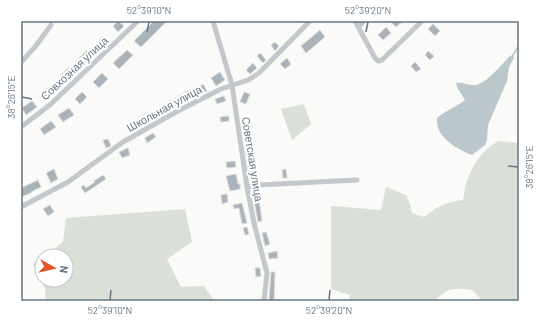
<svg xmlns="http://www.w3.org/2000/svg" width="540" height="322" viewBox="0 0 540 322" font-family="Barlow,sans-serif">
  <rect width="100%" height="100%" fill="#fafaf8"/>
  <path fill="#dadfd7" d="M304 104 311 124 292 140 281 109Z
    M498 141 519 143V301H483L472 290C455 288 448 287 435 301H349L350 295 331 289V206L381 210 386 187 406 195 410 204 412 213 424 217C438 206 446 202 463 200 467 174 475 156 498 141Z
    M185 209 192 242 167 259 181 287 204 286 214 301H46L45 289 33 264 42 258V280H66V256H44L63 242 66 218Z"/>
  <path fill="#bbc7cb" d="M513 55 514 58 509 67 507 81 488 125 487 140 485 145 472 155C457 149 435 137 437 118 445 111 456 107 465 100L458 89 456 83C463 82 469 86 476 85 487 83 502 64 510 56Z"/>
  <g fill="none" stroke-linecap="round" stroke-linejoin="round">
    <path stroke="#bbc7cb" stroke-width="1.5" d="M513 55 519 45"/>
  </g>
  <path fill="#aab3b9" stroke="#dcdcda" d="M118 21 124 26 118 32 113 26Z
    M150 21H167L141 47 134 41 152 23Z
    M390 21H403L396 27Z
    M433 24 440 31 435 36 428 29Z
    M386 27 391 33 383 40 378 35Z
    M320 30 325 37 306 53 301 46Z
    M103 36 108 41 101 49 96 43Z
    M275 42 279 46 275 51 271 45Z
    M87 50 93 56 84 65 78 59Z
    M127 50 133 55 119 69 113 63Z
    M428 51 434 56 430 60 425 55Z
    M260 53 266 60 263 63 257 56Z
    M287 58 291 64 285 69 280 64Z
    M415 62 421 69 416 72 411 66Z
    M253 63 257 68 250 74 246 70Z
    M68 68 74 74 66 83 60 77Z
    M220 72 225 80 216 86 211 78Z
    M102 73 108 79 99 88 93 82Z
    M203 84 207 91 203 93 199 87Z
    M50 86 55 92 47 100 41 93Z
    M189 90 193 98 174 107 170 101Z
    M82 92 87 97 80 104 75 99Z
    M244 92 250 94 246 104 240 102Z
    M224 96 226 101 217 104 215 99Z
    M32 101 37 107 26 115 22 108Z
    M163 106 166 113 162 115 158 109Z
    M69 108 74 115 63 122 58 115Z
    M229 116V121L221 122 220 117Z
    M51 121 56 127 44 135 40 129Z
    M133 122 137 129 132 132 128 125Z
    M153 133 156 137 147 143 145 138Z
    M108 139 111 146 106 148 103 140Z
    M128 148 130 155 122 158 119 152Z
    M249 148 255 175 249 176 245 149Z
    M235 161 236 167 227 168 226 162Z
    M54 169 58 179 51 183 46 173Z
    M286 169 287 178H283L282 170Z
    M236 174 238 184H240V189L230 191 226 176Z
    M103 175 106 179 85 193 81 187 84 185 86 188 95 182 94 181Z
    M38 180 41 187 31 192V193L21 197V188Z
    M227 194 228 202 222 204 221 195Z
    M259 199 262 221 258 222 254 200Z
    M242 203 247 223 242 224 239 208 234 209 233 205Z
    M50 205 54 212 48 216 43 209Z
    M247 227 249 234 245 235 243 228Z
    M266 232 270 244 265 246 262 233Z
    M277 251 278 258 269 259 268 253Z
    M255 268H260L261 276 256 277Z
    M271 272H275L274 301H269Z"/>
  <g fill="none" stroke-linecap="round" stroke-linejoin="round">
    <path stroke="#c3c8cc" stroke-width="5" d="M213 21 232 85 247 187 254 223 267 273 264 301
      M355 21 375 58 378 61 382 60 422 21
      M358 27 364 21
      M21 62 35 47 51 25
      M21 127 51 104 138 21
      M247 187 258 185 357 180
      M21 207 68 182 123 142 176 112 221 89 248 80 259 73 310 21"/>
  </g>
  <path fill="none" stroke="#657683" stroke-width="1.5" d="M147 32 149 22M366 32 368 22M22 97 32 99M508 166 518 167M110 300 111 290M329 300 330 290"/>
  <g text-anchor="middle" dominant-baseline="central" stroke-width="4" stroke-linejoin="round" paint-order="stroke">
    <g font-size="11" fill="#657683" stroke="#fff">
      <text transform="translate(74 68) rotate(-43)">Совхозная улица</text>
      <text transform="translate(164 108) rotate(-29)">Школьная улица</text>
      <text transform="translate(253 159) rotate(81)">Советская улица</text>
    </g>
  </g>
  <rect width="540" height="322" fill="none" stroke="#ffffff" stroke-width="44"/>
  <g transform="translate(54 268) rotate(98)"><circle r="19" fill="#ffffff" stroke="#c1c8cd"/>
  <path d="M0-3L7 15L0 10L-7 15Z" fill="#e4572e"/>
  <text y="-6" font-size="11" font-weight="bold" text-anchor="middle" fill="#657683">N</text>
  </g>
  <rect x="22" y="22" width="496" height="278" fill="none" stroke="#657683" stroke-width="1.5"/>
  <g font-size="10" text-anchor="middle" fill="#657683">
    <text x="149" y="14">52°39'10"N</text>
    <text x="368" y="14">52°39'20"N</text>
    <text transform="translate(11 97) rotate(-90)" y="4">38°26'15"E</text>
    <text transform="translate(529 167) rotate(-90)" y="4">38°26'15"E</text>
    <text x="110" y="314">52°39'10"N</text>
    <text x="329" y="314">52°39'20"N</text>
  </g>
</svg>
